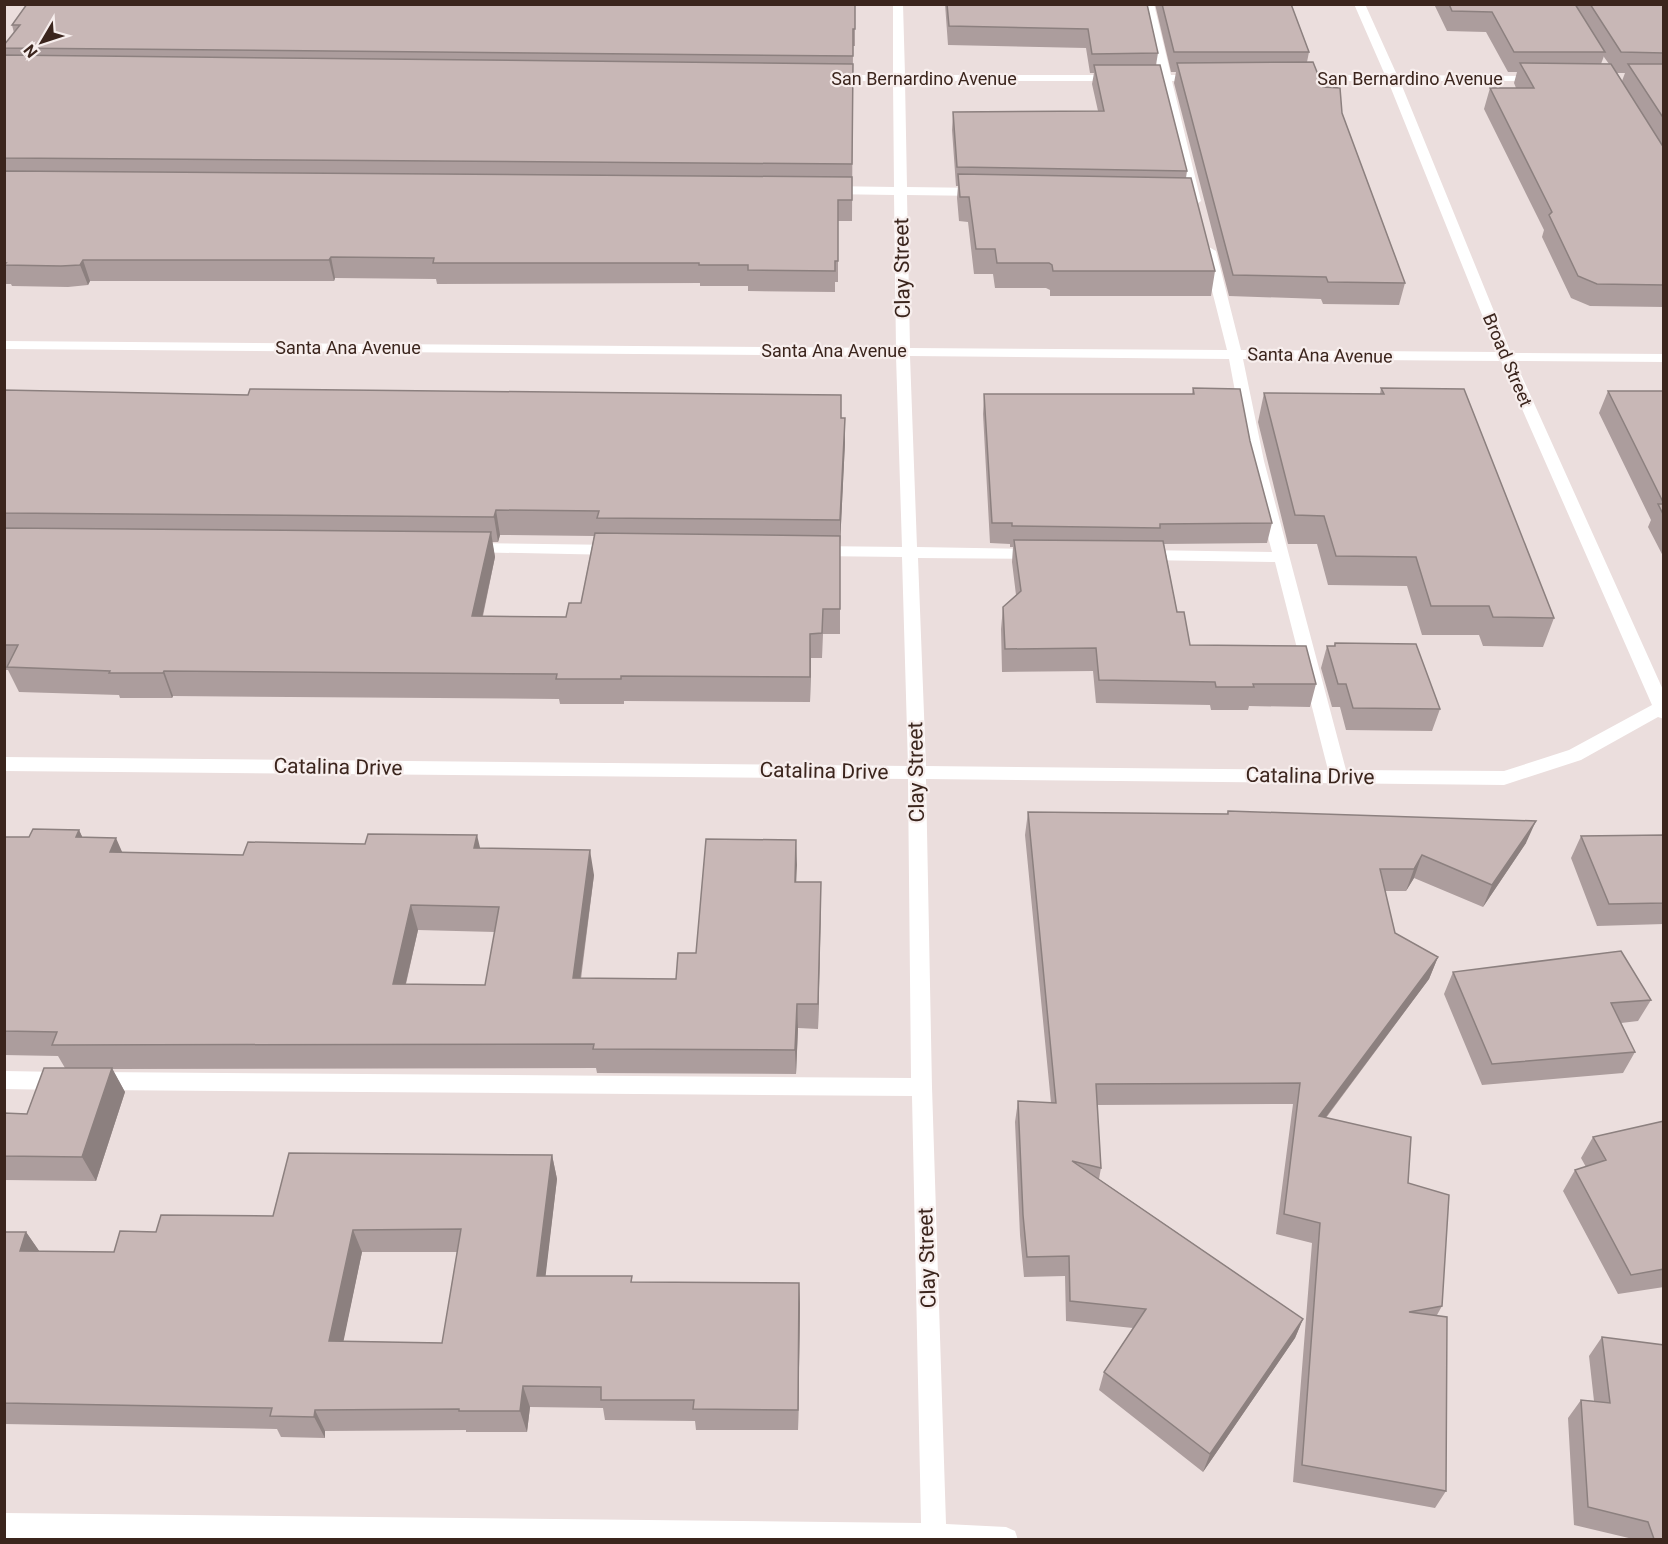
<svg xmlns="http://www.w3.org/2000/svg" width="1668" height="1544" viewBox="0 0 1668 1544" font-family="Roboto,sans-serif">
  <rect width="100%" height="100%" fill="#ebdedd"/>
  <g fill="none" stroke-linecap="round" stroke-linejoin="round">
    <path fill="#fff" fill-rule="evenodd" d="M893 4H903L905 75H1159L1143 4H1154L1171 75H1200L1206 78 1200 81H1172L1201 201 1195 205 1189 201 1161 81H905L907 187 982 188 988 192 982 196 907 195 910 348 1227 350 1202 251 1209 247 1216 251 1241 350 1497 352 1388 81H1296L1290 78 1296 75H1385L1354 4H1365L1397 75 1543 76V80L1539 81H1400L1511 353 1664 354V362L1515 361 1664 692V719L1658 717 1581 760 1504 785 926 779 932 1087 946 1524 1006 1527 1015 1531 1018 1540 4 1539V1513L921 1523 912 1096 96 1090 89 1087 86 1081 89 1075 96 1072 911 1078 908 779 4 771V757L908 766 902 557 815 556 807 551 815 546 902 547 896 356 4 349V341L896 348 894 195 827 194 821 190 827 186 894 187 893 81H828L822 78 828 75H893ZM910 356 1229 359 1248 461 1272 552 1142 550 1134 555 1142 560 1275 562 1328 770 926 766 918 558 1036 559 1044 554 1036 549 917 547ZM1243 359 1501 361 1652 705 1569 750 1504 771 1346 770 1264 461Z
      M470 543 617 545 625 550 617 555 464 552 462 548Z
      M4 1071 62 1072 69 1075 72 1081 69 1087 62 1090 4 1089Z"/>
  </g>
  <path fill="#ac9d9d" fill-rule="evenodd" d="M855 4V46H853L852 221H838V282H835V292L748 291V286H700V283L437 284 436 279 335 278 334 281H90L88 285 68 287 12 286 11 284H4V45L14 33 12 25Z
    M945 4H1147L1158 53 1156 65 1187 171 1186 178 1215 271 1211 296H1050V290L1046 288H995L993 274H974L968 222 959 221 957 198 958 186H956L952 130 953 112 1098 111 1092 84 1094 73H1090L1086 48 948 45Z
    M1155 4H1291L1309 52 1307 62 1323 87 1342 113 1405 283 1399 305 1323 304 1321 299 1229 296 1174 83 1176 72H1171Z
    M1434 4H1664V307L1590 306 1571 298 1542 237 1544 230 1484 109 1490 88H1516L1514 83 1517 72H1508L1486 32 1447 31ZM1604 57 1609 64H1601L1604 56ZM1617 73H1625L1622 81Z
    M1193 388 1250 441 1272 523 1267 543 1164 544 1177 612 1190 645 1316 684 1310 707 1249 706 1248 710H1211L1210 705 1096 703 1093 671 1002 672 1001 629 1003 607 1016 595 1012 562 1013 547H1010V544L990 543 983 414 984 394H1192Z
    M1381 388 1554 618 1543 647 1483 646 1479 635H1422L1407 586 1328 585 1317 544H1288L1258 422 1264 393 1380 394Z
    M4 390 845 418V442L840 545V634H823L822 658H811L810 702 624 701V704H560L559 699 173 696 172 698H120L119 695 19 692 8 670H4ZM500 535 594 536 581 603 566 617 483 616 495 557 492 542H498Z
    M1608 391H1664V558L1648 527 1651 520 1599 413Z
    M1335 643 1440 709 1432 731 1346 730 1340 707H1332L1321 668 1327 646H1334Z
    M1228 811 1526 843 1483 907 1414 878 1406 891H1385L1395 933 1438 957 1429 979 1326 1118 1408 1183 1442 1306 1437 1315 1446 1491 1435 1508 1293 1482 1312 1243 1276 1234 1293 1104 1097 1105 1101 1168 1099 1179 1303 1319 1295 1338 1203 1472 1099 1390 1104 1372 1133 1328 1066 1321 1065 1276 1024 1277 1020 1235 1015 1122 1018 1101 1051 1103 1025 835 1028 812 1227 814Z
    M79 830 82 837 122 852 243 855 480 848 594 875 581 979H676L696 953 796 840V882H821L818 1029 798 1028 796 1074 597 1073 596 1068 112 1069 125 1092 96 1181 4 1180V1113L27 1114 65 1068 58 1056 4 1055V837H29ZM418 930 495 932 485 985 406 984Z
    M1664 835V924L1597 926 1571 858 1581 836Z
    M1453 972 1651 1000 1638 1021 1621 1023 1635 1052 1623 1073 1482 1085 1444 994Z
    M1664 1121V1287L1618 1294 1563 1191 1575 1170 1586 1167 1581 1158 1593 1137Z
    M552 1155 557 1179 545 1276 633 1282 799 1283 800 1305 798 1430H696L695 1421 605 1420 603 1408 530 1407 527 1432H466V1430L325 1431V1438L281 1437 277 1429 4 1424V1232H26L39 1251 114 1252 156 1232 273 1216ZM362 1252H457L442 1343 343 1341Z
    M1602 1337 1664 1539H1633L1574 1525 1568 1418 1581 1400 1594 1401 1589 1356Z"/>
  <path fill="#8c807f" d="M331 257 335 278 334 281 329 260Z
    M83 260 90 281 88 285 80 265Z
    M845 418V442L840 545V520Z
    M496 510 500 535 498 542 494 517Z
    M491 532 495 557 477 641 472 616Z
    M810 634 811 658 810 702Z
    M164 671 173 696 172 698 163 673Z
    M1536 821 1526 843 1483 907 1492 885Z
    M79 830 91 855 76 837Z
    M477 835 483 860 474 848Z
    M116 838 127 863 110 852Z
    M796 840 797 865 795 908V882Z
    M590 850 594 875 577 1003 573 978Z
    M1422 855 1414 878 1406 891 1414 869Z
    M821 882V907L818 1029V1004Z
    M411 905 418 930 400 1008 393 984Z
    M1438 957 1429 979 1311 1137 1319 1116Z
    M797 1004 798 1028 796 1074 795 1050Z
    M112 1068 125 1092 96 1181 82 1157Z
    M552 1155 557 1179 543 1298 537 1276Z
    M353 1230 362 1252 339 1363 329 1341Z
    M26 1232 42 1255 20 1251Z
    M799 1283 800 1305 798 1430V1410Z
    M1303 1319 1295 1338 1203 1472 1210 1454Z
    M523 1386 530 1407 527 1432 520 1411Z
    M315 1410 325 1431V1438L314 1417Z"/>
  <path fill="#c8b7b6" stroke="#8c807f" stroke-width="1.5" fill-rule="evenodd" d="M27 4H855V29H853V56L4 48V45L20 25H12Z
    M947 4H1147L1158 53 1092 54 1088 29 949 26Z
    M1162 4H1291L1309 52H1174Z
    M1449 4H1575L1605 52H1514L1492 12 1452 11Z
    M1590 4H1664V53L1621 52Z
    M4 55 853 64 852 164 4 158Z
    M1313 62 1323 87 1340 88 1342 113 1405 283 1328 282 1326 277 1233 275 1177 63Z
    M1520 63 1611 64 1664 148V285L1597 284 1578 276 1549 215 1552 212 1490 88H1534Z
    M1628 64H1664V119Z
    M1094 65H1160L1187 171 957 167 953 112 1104 111Z
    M4 171 852 177V200H838V261H835V271L748 270V265H699V263H433L434 258 331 257 329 260H83L80 265 61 266 4 265 6 263H4Z
    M958 174 1191 178 1215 271H1053L1052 265 1049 263H997L995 249H976L969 197H960Z
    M1193 388 1240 389 1250 441 1272 523 1160 524V528L1012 526V523H992L984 394H1194Z
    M1381 388 1464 389 1554 618 1493 617 1489 606H1431L1416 557 1336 556 1324 516 1295 515 1264 393 1384 394Z
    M250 389 841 395V418H845L840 520 597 518 599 511 496 510 494 517 4 513V390L248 395Z
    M1608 391H1664V504Z
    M1658 504H1664V516Z
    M4 528 491 532 472 616 566 617 569 603H581L595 533 840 536V609H823L822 633 810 634V677L621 676V679H556L557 674 164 671 163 673H109L110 671 7 667 18 645H4Z
    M1014 540 1163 541 1177 612H1184L1190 645 1306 646 1316 684H1253L1254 687H1216L1215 682 1099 680 1096 648 1005 649 1003 607 1021 591Z
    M1335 643 1416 644 1440 709 1353 708 1346 684H1338L1327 646H1335Z
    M1228 811 1536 821 1492 885 1422 855 1414 869H1380L1395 933 1438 957 1319 1116 1411 1137 1408 1183 1449 1195 1442 1306 1409 1312 1447 1317 1446 1491 1302 1465 1320 1223 1284 1214 1300 1083 1096 1084 1101 1168 1072 1161 1303 1319 1210 1454 1104 1372 1146 1309 1070 1301 1069 1256 1027 1257 1023 1215 1018 1101 1056 1103 1028 812 1228 814Z
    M33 829 79 830 76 837 116 838 110 852 243 855 248 842 365 844 368 834 477 835 474 848 590 850 573 978 676 979 678 953H696L706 839 796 840 795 882H821L818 1004H797L795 1050 593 1049 594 1044 52 1045 57 1032 4 1031V837H29ZM411 905 499 907 485 985 393 984Z
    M1664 835V903L1609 904 1581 836Z
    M1621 951 1651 1000 1611 1003 1635 1052 1492 1064 1453 972Z
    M44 1068H112L82 1157 4 1156V1113L27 1114Z
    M1664 1121V1269L1631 1275 1575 1170 1606 1160 1593 1137Z
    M289 1153 552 1155 537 1276H632L631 1282 799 1283 798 1410 693 1409 694 1400H601V1387L523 1386 520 1411H459V1409L315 1410 314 1417 270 1416 272 1408 4 1403V1232H26L20 1251 114 1252 120 1231 156 1232 161 1215 273 1216ZM461 1229 442 1343 329 1341 353 1230Z
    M1602 1337 1664 1345V1539H1654L1648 1522 1588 1507 1581 1400 1610 1403Z"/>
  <g text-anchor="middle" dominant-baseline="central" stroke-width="4.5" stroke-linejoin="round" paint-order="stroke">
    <g font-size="18" fill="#3b251d" stroke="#f7eeed">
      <text x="924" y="78">San Bernardino Avenue</text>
      <text x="1410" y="78">San Bernardino Avenue</text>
      <text x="348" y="347">Santa Ana Avenue</text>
      <text x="834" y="350">Santa Ana Avenue</text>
      <text transform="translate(1320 355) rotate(1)">Santa Ana Avenue</text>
      <text transform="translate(1508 360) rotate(67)">Broad Street</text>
    </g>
    <g font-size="21" fill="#3b251d" stroke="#f7eeed">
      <text transform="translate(902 268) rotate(-91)">Clay Street</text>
      <text transform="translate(338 767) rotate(1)">Catalina Drive</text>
      <text transform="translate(824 771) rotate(1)">Catalina Drive</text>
      <text transform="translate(916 772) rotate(-91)">Clay Street</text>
      <text transform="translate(1310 776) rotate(1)">Catalina Drive</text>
      <text transform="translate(927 1258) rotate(-92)">Clay Street</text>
    </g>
  </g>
  <rect width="1668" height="1544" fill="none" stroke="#3b251d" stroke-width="12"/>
  <g transform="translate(42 42) rotate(231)" stroke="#f7eeed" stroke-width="4.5" paint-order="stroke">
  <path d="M0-4.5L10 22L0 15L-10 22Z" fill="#3b251d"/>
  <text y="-9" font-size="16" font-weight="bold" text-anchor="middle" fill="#3b251d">N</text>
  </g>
</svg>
